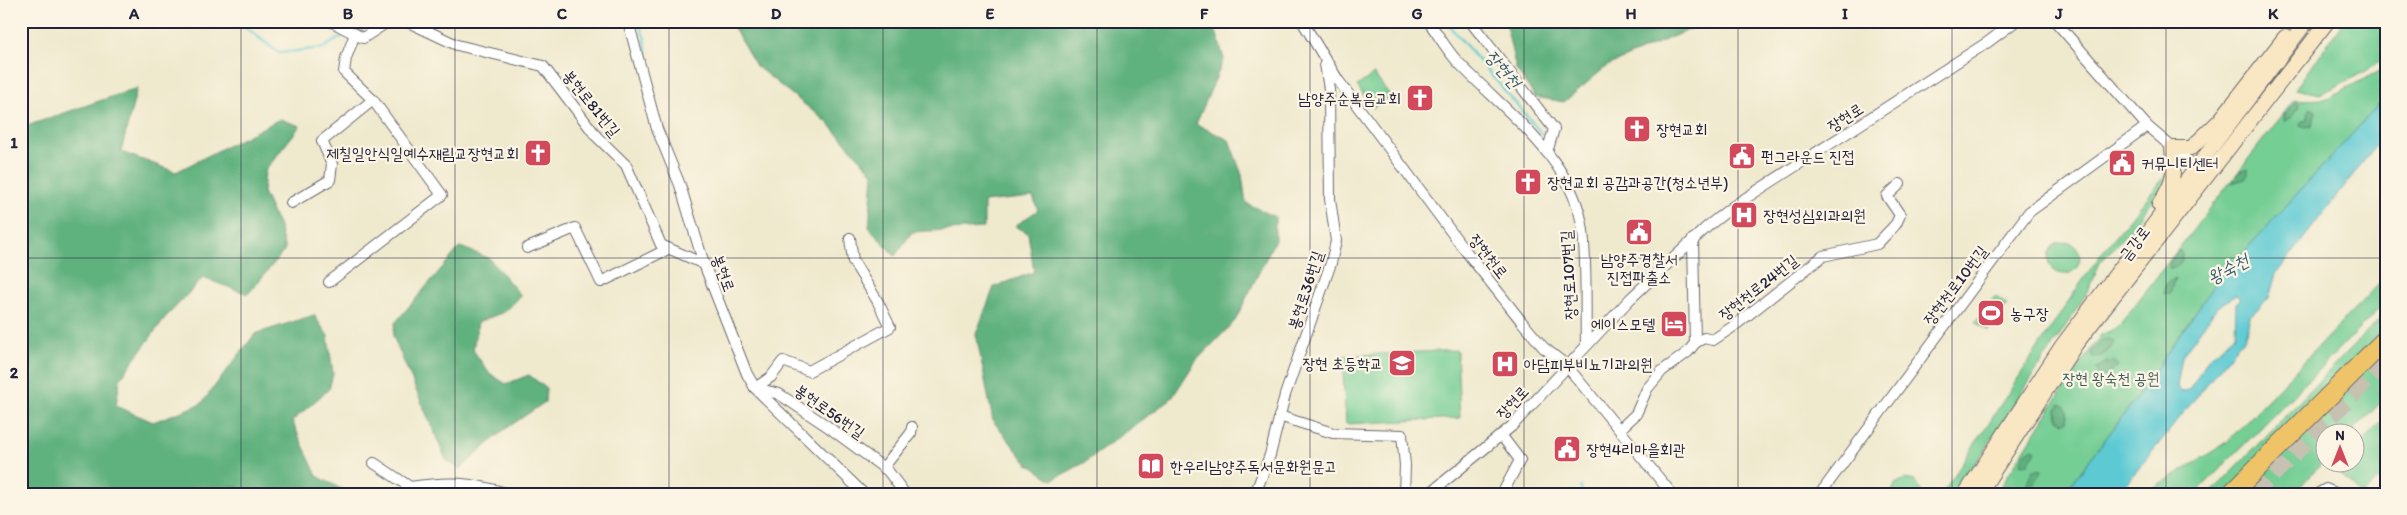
<svg xmlns="http://www.w3.org/2000/svg" width="2407" height="515" font-family="Itim,'Poor Story',sans-serif">
	<rect width="100%" height="100%" fill="#fcf5e5"/>
	<filter id="ink" filterUnits="userSpaceOnUse"><feTurbulence type="fractalNoise" baseFrequency=".02" numOctaves="2"/><feDisplacementMap in="SourceGraphic" scale="10" xChannelSelector="R" yChannelSelector="G"/><feConvolveMatrix kernelMatrix="1 2 1 2 8 2 1 2 1" color-interpolation-filters="sRGB"/></filter>
	<filter id="wash" filterUnits="userSpaceOnUse"><feTurbulence type="fractalNoise" baseFrequency=".0096" numOctaves="4" result="noise"/><feDisplacementMap in="SourceGraphic" scale="20" xChannelSelector="R" yChannelSelector="G"/><feGaussianBlur stdDeviation="1.12" result="paint"/><feColorMatrix in="noise" values="0 0 0 0 0 0 0 0 0 0 0 0 0 0 0 0 0 1.4 0 .05"/><feComposite in="paint" operator="in"/></filter>
	<g filter="url(#wash)">
		<rect width="100%" height="100%" fill="#efe9ce"/>
		<!-- green -->
		<g fill="#74ce94" stroke="#4b7868">
			<path d="M 2344,21 L 2386,21 L 2386,56 L 2366,71 L 2321,94 L 2295,89 Z"/>
			<path d="M 2384,69 L 2386,71 L 2386,97 L 2217,281 L 2138,396 L 2064,494 L 1996,494 L 2072,375 L 2101,335 L 2117,328 L 2294,100 L 2325,99 Z"/>
			<path d="M 1374,74 L 1390,96 L 1373,108 L 1357,86 Z"/>
			<path d="M 2167,174 L 2167,182 L 2132,227 L 2100,263 L 2085,296 L 1956,494 L 1942,494 L 2078,287 L 2104,250 Z"/>
			<circle cx="2064" cy="258" r="16"/>
			<path d="M 2386,276 L 2386,302 L 2195,494 L 2145,494 L 2226,443 Z"/>
			<path d="M 1995,296 L 2007,305 L 1988,331 L 1975,322 Z"/>
			<path d="M 2386,312 L 2386,397 L 2352,432 L 2324,432 L 2324,461 L 2293,494 L 2210,494 Z"/>
			<path d="M 1457,350 L 1460,418 L 1346,424 L 1342,356 Z"/>
			<path d="M 2386,418 L 2386,487 L 2378,480 L 2364,494 L 2361,494 L 2335,468 L 2341,463 L 2354,462 L 2355,449 Z"/>
			<path d="M 1905,479 L 1915,481 L 1923,494 L 1891,494 L 1895,484 Z"/>
			<path d="M 230,485 L 238,487 L 245,494 L 225,494 Z"/>
		</g>
		<!-- forest -->
		<g fill="#5fb17e" stroke="#406a5c">
			<path d="M 730,21 L 1213,21 L 1224,59 L 1196,124 L 1229,140 L 1242,175 L 1246,203 L 1275,217 L 1275,240 L 1235,321 L 1195,362 L 1172,398 L 1084,463 L 1052,480 L 1027,463 L 993,421 L 976,334 L 994,287 L 1034,272 L 1028,233 L 1015,226 L 1038,210 L 1033,197 L 984,202 L 984,228 L 912,232 L 895,256 L 869,228 L 873,173 L 828,123 L 756,66 Z"/>
			<path d="M 1505,21 L 1708,21 L 1607,66 L 1564,102 L 1535,97 L 1516,69 Z"/>
			<path d="M 137,88 L 121,152 L 176,172 L 280,119 L 300,126 L 265,171 L 263,192 L 279,227 L 285,250 L 248,294 L 203,278 L 164,319 L 120,379 L 116,406 L 153,422 L 201,404 L 255,334 L 314,315 L 328,336 L 333,374 L 329,389 L 292,421 L 317,476 L 351,494 L 245,494 L 238,487 L 230,485 L 225,494 L 21,494 L 21,128 Z"/>
			<path d="M 2297,101 L 2299,104 C 2298,112 2292,119 2284,121 L 2284,115 Z"/>
			<path d="M 2309,108 L 2316,111 L 2312,125 L 2306,127 L 2300,125 L 2301,122 L 2308,119 Z"/>
			<path d="M 2248,168 L 2248,174 L 2245,179 L 2232,183 L 2240,171 Z"/>
			<path d="M 460,247 L 489,258 L 521,296 L 504,312 L 478,322 L 473,350 L 489,373 L 506,384 L 529,375 L 546,388 L 545,402 L 504,430 L 460,469 L 446,460 L 393,336 L 395,323 Z"/>
			<path d="M 2179,250 L 2182,254 C 2183,262 2178,268 2169,268 L 2170,262 Z"/>
			<path d="M 2175,279 L 2170,293 L 2164,295 L 2165,284 Z"/>
			<path d="M 2108,339 L 2114,341 C 2111,350 2103,357 2093,358 L 2091,353 C 2095,346 2100,341 2108,339 Z"/>
			<path d="M 2114,361 L 2118,366 L 2106,376 L 2098,374 L 2097,368 L 2107,362 Z"/>
			<path d="M 2061,404 C 2068,407 2068,416 2067,422 L 2064,423 C 2058,421 2057,415 2057,409 Z"/>
			<path d="M 2033,448 L 2036,452 L 2028,463 L 2023,464 L 2021,463 L 2024,454 Z"/>
			<path d="M 2036,469 L 2042,470 L 2030,493 L 2027,484 L 2032,471 Z"/>
		</g>
		<!-- water -->
		<path fill="#5dcad3" stroke="#407687" fill-rule="evenodd" d="M 2386,97 L 2386,138 L 2377,144 L 2276,274 L 2269,298 L 2250,316 L 2245,337 L 2118,494 L 2064,494 L 2138,396 L 2217,281 ZM 2236,295 L 2241,299 L 2236,303 L 2235,335 L 2208,359 L 2190,389 L 2181,392 L 2177,387 L 2182,356 L 2217,307 Z"/>
		<g fill="none" stroke-linecap="round" stroke-linejoin="round">
			<!-- stream -->
			<g stroke="#5dcad3" stroke-width="2.5">
				<path d="M 237,21 L 279,53 L 323,48 L 343,36"/>
				<path d="M 638,21 L 645,39 L 649,81"/>
				<path d="M 1445,21 L 1542,134"/>
				<path d="M 355,26 L 361,21"/>
				<path d="M 1581,487 L 1582,494"/>
			</g>
		</g>
	</g>
	<g filter="url(#ink)">
		<g fill="none" stroke-linecap="round" stroke-linejoin="round">
			<!-- highway-tunnel -->
			<path stroke="#c6c1b1" stroke-width="19" stroke-dasharray="19 9" stroke-linecap="butt" d="M 2252,494 L 2386,360"/>
			<!-- street casing -->
			<g stroke="#6a686e" stroke-width="12">
				<g id="street">
					<path d="M 330,21 L 363,38 L 389,21"/>
					<path d="M 406,21 L 457,45 L 543,66 L 597,137 L 626,165 L 661,245 L 704,264"/>
					<path d="M 628,21 L 657,129 L 680,185 L 704,264 L 747,374 L 755,388 L 864,494"/>
					<path d="M 1302,21 L 1338,80 L 1461,245 L 1522,322 L 1543,347 L 1566,365 L 1672,494"/>
					<path d="M 1428,21 C 1438,34 1446,49 1457,61 C 1504,111 1574,158 1583,231 C 1587,268 1585,308 1586,345"/>
					<path d="M 1470,21 L 1554,129 L 1547,152"/>
					<path d="M 2055,21 L 2147,126 L 2200,171"/>
					<path d="M 291,203 L 330,180 L 332,164 L 322,141 L 373,100 L 344,72 L 346,58 L 355,34"/>
					<path d="M 1693,239 L 1695,343"/>
					<path d="M 527,248 L 575,228 L 601,282 L 668,249"/>
					<path d="M 329,282 L 442,195 L 373,100"/>
					<path d="M 755,388 L 771,377 L 783,361 L 809,371 L 890,327 L 878,302 L 853,261 L 850,238"/>
					<path d="M 756,388 L 779,394 L 827,426 L 888,471 L 905,494"/>
					<path d="M 1279,416 L 1333,433 L 1402,435 L 1405,465 L 1404,494"/>
					<path d="M 1620,429 L 1636,414 L 1647,389 L 1662,371 L 1688,352 L 1695,343 L 1704,338 L 1713,340 L 1734,326 L 1823,256 L 1877,244 L 1896,224 L 1900,215 L 1887,196 L 1900,184"/>
					<path d="M 1501,435 L 1520,460 L 1502,494"/>
					<path d="M 374,463 L 410,487 C 450,481 470,482 509,494"/>
					<path d="M 883,468 L 911,433 L 912,427"/>
					<path d="M 1255,494 L 1270,455 L 1285,395 L 1331,263 L 1336,241 L 1330,199 L 1329,89 L 1325,64"/>
					<path d="M 1429,494 L 1512,426 L 1630,299 L 1708,226 L 1732,207 L 1988,42 L 2016,21"/>
					<path d="M 1820,494 L 2029,212 L 2147,126"/>
					<path d="M 2317,494 L 2326,489 L 2338,494"/>
				</g>
			</g>
			<!-- secondary casing -->
			<g stroke="#6a686e" stroke-width="16">
				<g id="secondary">
					<path d="M 2159,205 C 2174,181 2175,176 2172,148 L 2191,148 L 2220,120 L 2285,37"/>
					<path d="M 1965,494 L 2061,347 L 2307,21"/>
					<path d="M 1979,494 L 2076,344 L 2328,21"/>
				</g>
			</g>
			<!-- highway casing -->
			<g stroke="#6a686e" stroke-width="21">
				<path id="highway" d="M 2231,494 L 2386,339"/>
			</g>
			<!-- street -->
			<use href="#street" stroke="#fff" stroke-width="10"/>
			<!-- secondary -->
			<use href="#secondary" stroke="#f9e7c3" stroke-width="14"/>
			<!-- highway -->
			<use href="#highway" stroke="#efc469" stroke-width="19"/>
		</g>
	</g>
	<!-- grid -->
	<path fill="none" stroke="#22223b" stroke-width="1" stroke-opacity="0.55" d="M 241,21 L 241,494M 455,21 L 455,494M 669,21 L 669,494M 883,21 L 883,494M 1097,21 L 1097,494M 1310,21 L 1310,494M 1524,21 L 1524,494M 1738,21 L 1738,494M 1952,21 L 1952,494M 2166,21 L 2166,494M 21,258 L 2386,258"/>
	<!-- icons -->
	<defs>
		<g id="church-square" transform="scale(1.4375)"><rect x="-9" y="-9" width="18" height="18" rx="4" fill="#d1495b" stroke="#fcf5e5"/><path d="M-1.2-6h2.4v3.5h3.3v2.4h-3.3V6h-2.4V-.1h-3.3v-2.4h3.3Z" fill="#fff"/></g>
		<g id="civic-square" transform="scale(1.4375)"><rect x="-9" y="-9" width="18" height="18" rx="4" fill="#d1495b" stroke="#fcf5e5"/><path d="M-.6-6.5H3V-4.5H.6V-3L4-1V1h2V6H-6V1h2V-1L-.6-3ZM-1.2 2.5V6h2.4V2.5Z" fill="#fff"/></g>
		<g id="hospital-square" transform="scale(1.4375)"><rect x="-9" y="-9" width="18" height="18" rx="4" fill="#d1495b" stroke="#fcf5e5"/><path d="M-5-5h3v3.5h4V-5h3V5h-3V1.5h-4V5h-3Z" fill="#fff"/></g>
		<g id="stadium-square" transform="scale(1.4375)"><rect x="-9" y="-9" width="18" height="18" rx="4" fill="#d1495b" stroke="#fcf5e5"/><path d="M0-5a6.5 5 0 1 0 0 10a6.5 5 0 1 0 0-10ZM-3.5-1.8h7v3.6h-7Z" fill="#fff"/></g>
		<g id="hotel-square" transform="scale(1.4375)"><rect x="-9" y="-9" width="18" height="18" rx="4" fill="#d1495b" stroke="#fcf5e5"/><path d="M-6-4.5h1.5V1H6V5H4.5V3h-9V5H-6ZM-4 0a1.8 1.8 0 1 1 3.6 0ZM.5 0V-2.5h3Q6-2.5 6 0Z" fill="#fff"/></g>
		<g id="school-square" transform="scale(1.4375)"><rect x="-9" y="-9" width="18" height="18" rx="4" fill="#d1495b" stroke="#fcf5e5"/><path d="M0-5L7-2L0 1L-7-2ZM-4 1L0 2.5L4 1V4Q0 6-4 4Z" fill="#fff"/></g>
		<g id="library-square" transform="scale(1.4375)"><rect x="-9" y="-9" width="18" height="18" rx="4" fill="#d1495b" stroke="#fcf5e5"/><path d="M-6-4Q-3-5.5-.7-3.5V5Q-3 3-6 4ZM6-4Q3-5.5 .7-3.5V5Q3 3 6 4Z" fill="#fff"/></g>
	</defs>
	<g fill-rule="evenodd">
		<use href="#church-square" x="1420" y="98"/>
		<use href="#church-square" x="1637" y="129"/>
		<use href="#church-square" x="538" y="153"/>
		<use href="#civic-square" x="1742" y="156"/>
		<use href="#civic-square" x="2122" y="163"/>
		<use href="#church-square" x="1528" y="182"/>
		<use href="#hospital-square" x="1744" y="215"/>
		<use href="#civic-square" x="1639" y="232"/>
		<use href="#stadium-square" x="1991" y="313"/>
		<use href="#hotel-square" x="1674" y="324"/>
		<use href="#school-square" x="1402" y="363"/>
		<use href="#hospital-square" x="1505" y="364"/>
		<use href="#civic-square" x="1567" y="449"/>
		<use href="#library-square" x="1151" y="466"/>
	</g>
	<g text-anchor="middle" stroke-width="4.5" stroke-linejoin="round" paint-order="stroke">
		<!-- poi labels -->
		<g font-size="16" fill="#22223b" stroke="#fcf5e5" text-anchor="start">
			<text x="1401" y="104" text-anchor="end">남양주순복음교회</text>
			<text x="1656" y="135">장현교회</text>
			<text x="519" y="159" text-anchor="end">제칠일안식일예수재림교장현교회</text>
			<text x="1761" y="162">펀그라운드 진접</text>
			<text x="2141" y="169">커뮤니티센터</text>
			<text x="1547" y="188">장현교회 공감과공간(청소년부)</text>
			<text x="1763" y="221">장현성심외과의원</text>
			<text x="1639" y="265" text-anchor="middle">남양주경찰서<tspan x="1639" dy="18">진접파출소</tspan></text>
			<text x="2010" y="319">농구장</text>
			<text x="1655" y="330" text-anchor="end">에이스모텔</text>
			<text x="1383" y="369" text-anchor="end">장현 초등학교</text>
			<text x="1524" y="370">아담피부비뇨기과의원</text>
			<text x="1586" y="455">장현4리마을회관</text>
			<text x="1170" y="472">한우리남양주독서문화원문고</text>
		</g>
		<!-- street labels -->
		<g font-size="16" fill="#22223b" stroke="#fcf5e5">
			<text transform="translate(592 103) rotate(51)" y="6">봉현로81번길</text>
			<text transform="translate(1845 117) rotate(-33)" y="6">장현로</text>
			<text transform="translate(2134 243) rotate(-53)" y="6">금강로</text>
			<text transform="translate(1489 256) rotate(52)" y="6">장현천로</text>
			<text transform="translate(724 273) rotate(70)" y="6">봉현로</text>
			<text transform="translate(1568 275) rotate(-93)" y="6">장현로107번길</text>
			<text transform="translate(1955 285) rotate(-53)" y="6">장현천로10번길</text>
			<text transform="translate(1758 287) rotate(-38)" y="6">장현천로24번길</text>
			<text transform="translate(1305 290) rotate(-72)" y="6">봉현로36번길</text>
			<text transform="translate(1512 402) rotate(-47)" y="6">장현로</text>
			<text transform="translate(830 411) rotate(35)" y="6">봉현로56번길</text>
		</g>
		<!-- park labels -->
		<g font-size="16" fill="#3f5e5a" stroke="#fcf5e5">
			<text x="2111" y="384">장현 왕숙천 공원</text>
		</g>
		<!-- water labels -->
		<g font-size="18" font-style="italic" fill="#375d70" stroke="#fcf5e5">
			<text transform="translate(1503 69) rotate(49)" y="6">장현천</text>
			<text transform="translate(2228 269) rotate(-28)" y="6">왕숙천</text>
		</g>
	</g>
	<!-- margin -->
	<rect width="2407" height="515" fill="none" stroke="#fcf5e5" stroke-width="55"/>
	<!-- north arrow -->
	<g transform="translate(2340 448)"><circle r="24" fill="#fcf5e5" stroke="#a5a1a1"/>
	<path d="M0-4L9 19L0 12L-9 19Z" fill="#d1495b"/>
	<text y="-8" font-size="14" font-weight="bold" text-anchor="middle" fill="#22223b">N</text>
	</g>
	<rect x="28" y="28" width="2352" height="460" fill="none" stroke="#22223b" stroke-width="2"/>
	<g font-size="16" text-anchor="middle" font-weight="bold" fill="#22223b">
		<text x="134" y="19">A</text>
		<text x="348" y="19">B</text>
		<text x="562" y="19">C</text>
		<text x="776" y="19">D</text>
		<text x="990" y="19">E</text>
		<text x="1204" y="19">F</text>
		<text x="1417" y="19">G</text>
		<text x="1631" y="19">H</text>
		<text x="1845" y="19">I</text>
		<text x="2059" y="19">J</text>
		<text x="2273" y="19">K</text>
		<text x="14" y="148">1</text>
		<text x="14" y="378">2</text>
	</g>
</svg>
